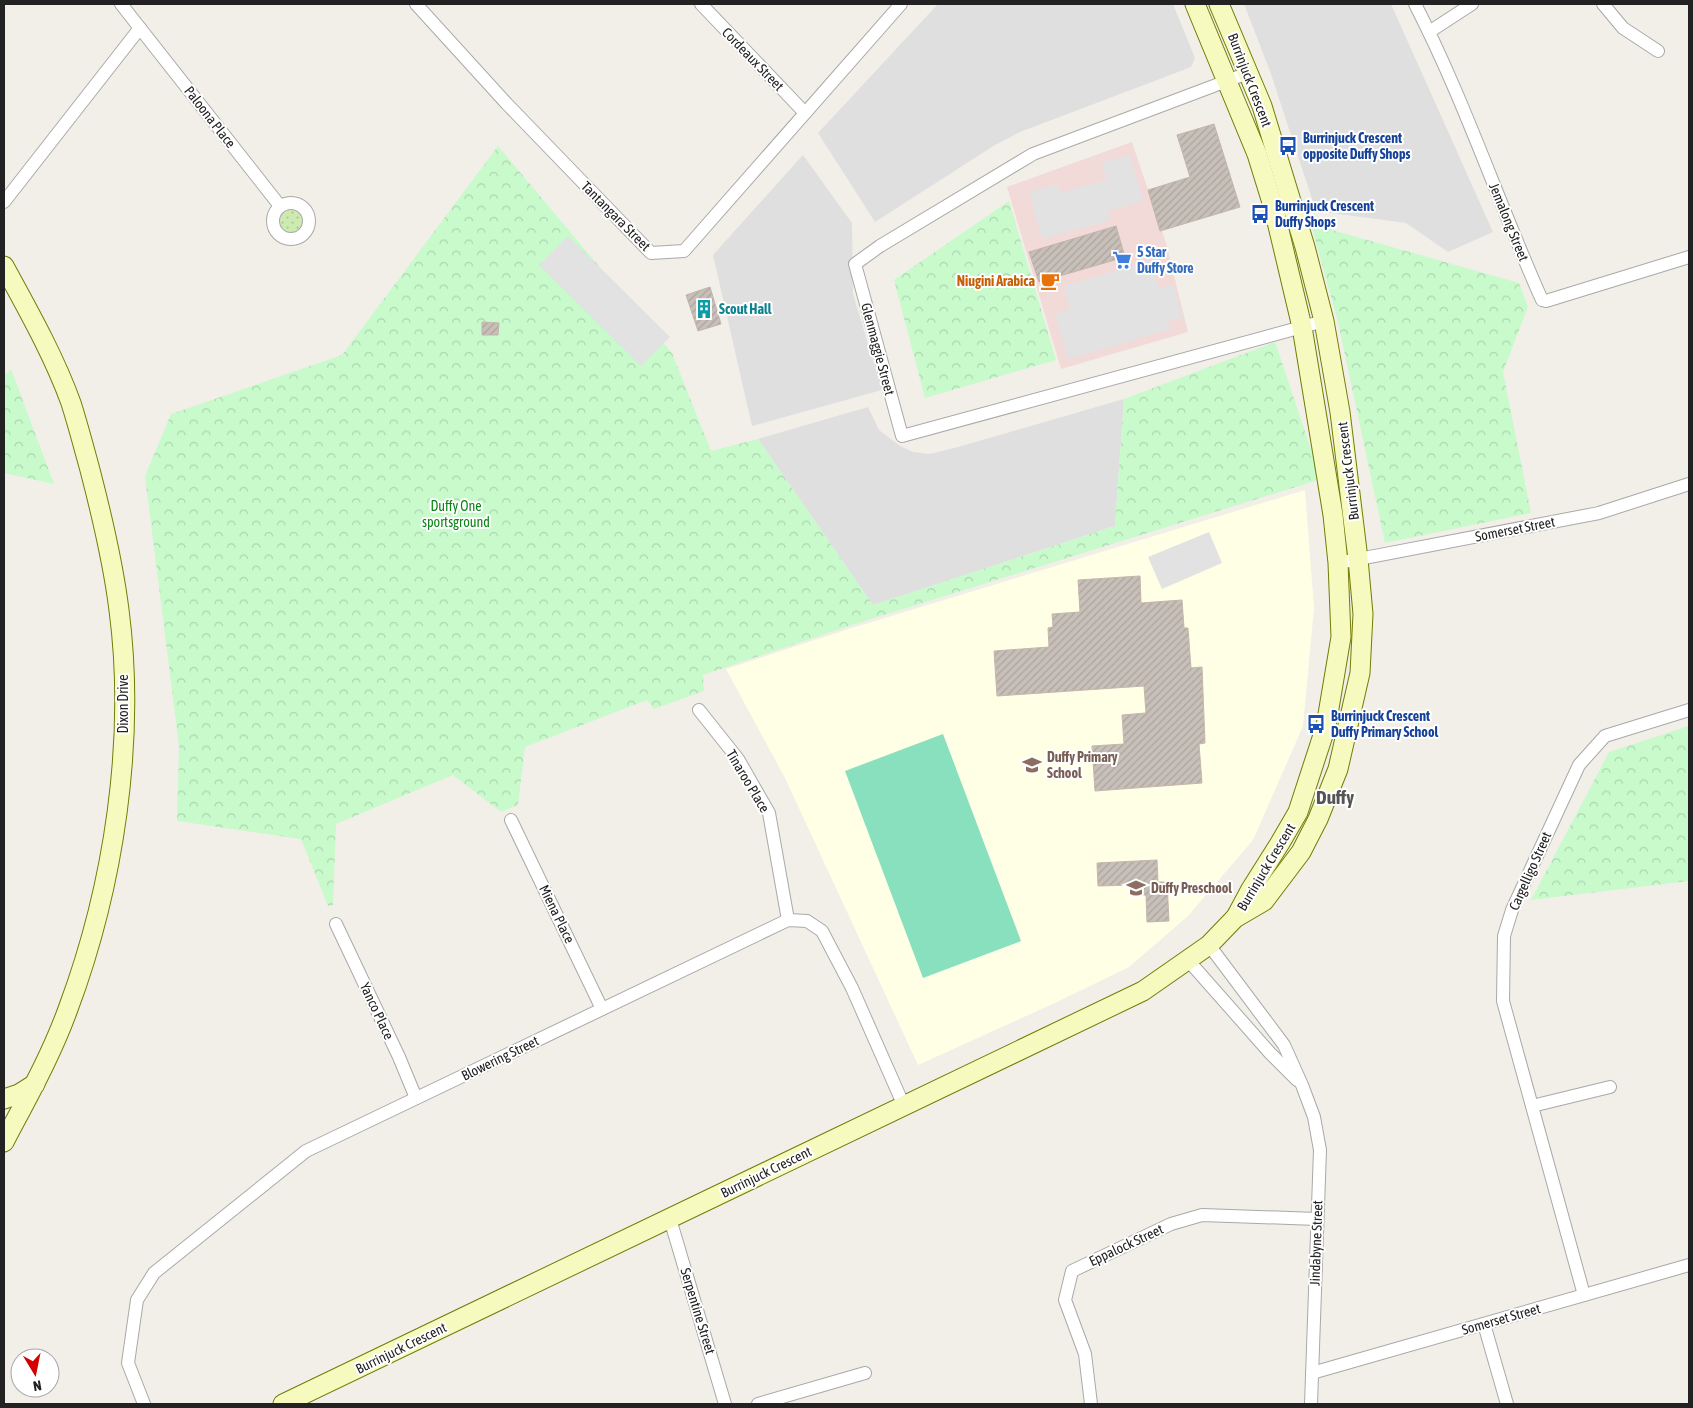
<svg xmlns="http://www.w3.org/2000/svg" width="1693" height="1408" font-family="'Asap Condensed',sans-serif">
	<defs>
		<pattern id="grass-dots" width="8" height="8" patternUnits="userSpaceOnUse" patternTransform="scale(1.25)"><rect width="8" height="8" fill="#cdebb0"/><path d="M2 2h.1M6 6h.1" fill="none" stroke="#b0c997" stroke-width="1.8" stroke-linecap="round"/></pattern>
		<pattern id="park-crowns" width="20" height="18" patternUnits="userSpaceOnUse" patternTransform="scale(1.25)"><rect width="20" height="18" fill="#c8facc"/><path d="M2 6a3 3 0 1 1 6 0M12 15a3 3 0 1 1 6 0" fill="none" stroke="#acd6af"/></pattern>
		<pattern id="building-hatch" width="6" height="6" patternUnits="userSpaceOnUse" patternTransform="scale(1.25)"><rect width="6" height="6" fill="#c7bfb8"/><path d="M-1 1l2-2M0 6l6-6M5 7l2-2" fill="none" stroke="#aba49e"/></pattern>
	</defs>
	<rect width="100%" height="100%" fill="#f2efe9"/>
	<!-- residential -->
	<g fill="#e0dfdf">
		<path d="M 938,4 L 1173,4 L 1195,58 L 1191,67 L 1186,69 L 1020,132 L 995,145 L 875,222 L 818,133 Z"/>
		<path d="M 1244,4 L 1391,4 L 1493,232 L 1448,252 L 1406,223 L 1316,211 L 1271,74 Z"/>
		<path d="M 803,155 L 852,223 L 853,294 L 882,390 L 752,426 L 713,255 Z"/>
		<path d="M 1124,399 L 1115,526 L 873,605 L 758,439 L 868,407 L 879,430 L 900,446 L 913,452 L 930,454 L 958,447 Z"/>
	</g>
	<!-- commercial -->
	<path fill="#f2dad9" d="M 1132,142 L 1166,243 L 1188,332 L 1061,369 L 1007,187 Z"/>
	<!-- education -->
	<path fill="#ffffe5" d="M 1305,490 L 1314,608 L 1303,726 L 1253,840 L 1188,916 L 1129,967 L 1057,1002 L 918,1065 L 785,778 L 726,669 L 852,628 Z"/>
	<!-- grass -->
	<path fill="url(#grass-dots)" d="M 290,204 C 330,213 289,256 276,228 C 272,220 276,213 280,206 Z"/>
	<!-- park -->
	<g fill="url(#park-crowns)">
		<path d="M 498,146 L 672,353 L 711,451 L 758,439 L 873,605 L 1115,526 L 1124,399 L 1275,342 L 1321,479 L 852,625 L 703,675 L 704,691 L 654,709 L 647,700 L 525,747 L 518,805 L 501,812 L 453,775 L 336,824 L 333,905 L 328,906 L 301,839 L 177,821 L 179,746 L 145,476 L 171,414 L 342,355 Z"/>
		<path d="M 1009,201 L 1056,360 L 925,398 L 894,280 Z"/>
		<path d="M 1311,224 L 1519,283 L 1528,307 L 1503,372 L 1531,513 L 1385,543 L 1338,322 Z"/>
		<path d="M 11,369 L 54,484 L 4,473 L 4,376 Z"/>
		<path d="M 1689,726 L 1689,881 L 1531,900 L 1609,752 Z"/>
	</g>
	<!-- pitch -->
	<path fill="#88e0be" d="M 943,734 L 1021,941 L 923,978 L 845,771 Z"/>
	<!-- parking -->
	<g fill="#e2e2e2">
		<path d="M 1130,155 L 1143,201 L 1108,211 L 1110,220 L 1042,239 L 1029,192 L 1057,184 L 1060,193 L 1106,180 L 1102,162 Z"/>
		<path d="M 568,236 L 670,337 L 641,366 L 539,265 Z"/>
		<path d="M 1151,261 L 1159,288 L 1173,285 L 1183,317 L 1168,321 L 1171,329 L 1068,359 L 1055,314 L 1070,309 L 1064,286 Z"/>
		<path d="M 1209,532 L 1222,563 L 1162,589 L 1148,557 Z"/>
	</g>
	<!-- building -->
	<g fill="url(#building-hatch)" stroke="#c4b6ab">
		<path d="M 1214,124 L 1240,207 L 1160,231 L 1148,190 L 1190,177 L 1177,135 Z"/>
		<path d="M 1116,226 L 1125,257 L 1039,282 L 1029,252 Z"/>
		<path d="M 710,287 L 721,324 L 698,331 L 686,295 Z"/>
		<path d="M 482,322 L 499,323 L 498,335 L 482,335 Z"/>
		<path d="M 1140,576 L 1141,603 L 1182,600 L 1184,628 L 1188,628 L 1191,668 L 1202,667 L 1205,743 L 1199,744 L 1202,783 L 1095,791 L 1092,746 L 1124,744 L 1122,715 L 1146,713 L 1144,686 L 997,696 L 994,651 L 1049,647 L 1048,628 L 1053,627 L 1052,614 L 1080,612 L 1078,580 Z"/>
		<path d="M 1157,860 L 1158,882 L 1167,882 L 1169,921 L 1147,922 L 1146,895 L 1133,895 L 1133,885 L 1098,886 L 1097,863 Z"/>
	</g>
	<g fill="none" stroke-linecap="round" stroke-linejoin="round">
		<!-- street casing -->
		<g stroke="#a9a9a9" stroke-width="14">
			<g id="street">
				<path d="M 121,4 L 280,206"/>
				<path d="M 416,4 L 507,104 L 651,253 L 684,251 L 901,4"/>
				<path d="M 701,4 L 805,113"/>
				<path d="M 1415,4 C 1464,99 1498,202 1542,300 L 1546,301 L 1689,257"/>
				<path d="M 1603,4 L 1623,28 L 1658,51"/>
				<path d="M 1429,32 L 1472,4"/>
				<path d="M 1248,73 L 1033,154 L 880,246 L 855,264 L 902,436 L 1324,321"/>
				<path d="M 4,202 L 140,28"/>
				<circle cx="291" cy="221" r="18"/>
				<path d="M 1338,563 L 1599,513 L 1689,484"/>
				<path d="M 699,710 L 738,759 L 769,813 L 788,920"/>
				<path d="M 511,820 L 602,1009"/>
				<path d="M 336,924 L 399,1057 L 416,1098"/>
				<path d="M 1209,945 L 1284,1045 L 1302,1085 L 1314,1117 L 1320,1150 L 1311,1404"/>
				<path d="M 1187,959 L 1270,1053 L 1297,1080"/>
				<path d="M 1532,1106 L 1610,1087"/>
				<path d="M 670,1219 L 725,1404"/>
				<path d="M 1584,1295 L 1503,1001 L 1504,936 L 1512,910 L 1579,765 L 1605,736 L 1689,710"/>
				<path d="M 1484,1324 L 1507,1404"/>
				<path d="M 1312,1373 L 1689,1265"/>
				<path d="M 144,1404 L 128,1363 L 137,1300 L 154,1273 L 306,1151 L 788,920 L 807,921 L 822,931 L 852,988 L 904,1106"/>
				<path d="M 758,1404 L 865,1373"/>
				<path d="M 1091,1404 L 1085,1354 L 1065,1300 L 1072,1271 L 1171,1224 L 1202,1215 L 1317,1219"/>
			</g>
		</g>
		<!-- secondary casing -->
		<g stroke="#707d05" stroke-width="21">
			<g id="secondary">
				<path d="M 1195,4 L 1257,154 L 1274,209 L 1302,327 L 1333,515 L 1338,563 L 1341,637 L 1326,726 L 1298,812 L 1280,843 L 1251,889 L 1236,917"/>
				<path d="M 4,266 C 28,310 54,356 71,403 C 78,425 84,448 90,470 C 102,516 113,562 119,610 C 136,740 114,886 68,1009 C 51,1056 27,1098 4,1142"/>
				<path d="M 4,1099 L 19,1094 L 35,1084"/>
				<path d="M 283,1404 L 1143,991 L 1209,945 L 1235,918 L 1264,901 L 1301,852 L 1318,819 L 1338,769 L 1360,673 L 1363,614 L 1358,559 L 1340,412 L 1324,321 L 1305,247 L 1262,106 L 1219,4"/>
			</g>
		</g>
		<!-- street -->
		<use href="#street" stroke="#fff" stroke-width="12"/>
		<!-- secondary -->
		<use href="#secondary" stroke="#f7fabf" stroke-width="19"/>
	</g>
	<!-- icons -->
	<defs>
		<g id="bus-bare" transform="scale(1.5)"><path d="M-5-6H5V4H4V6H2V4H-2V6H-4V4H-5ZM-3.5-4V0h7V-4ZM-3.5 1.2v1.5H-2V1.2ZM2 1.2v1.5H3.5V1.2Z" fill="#1a4fb4" stroke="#fff" stroke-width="2.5" paint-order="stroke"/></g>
		<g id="supermarket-bare" transform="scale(1.5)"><path d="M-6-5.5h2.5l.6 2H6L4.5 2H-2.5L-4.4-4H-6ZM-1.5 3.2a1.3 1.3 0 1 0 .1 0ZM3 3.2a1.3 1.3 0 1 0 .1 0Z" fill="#3f7fe0" stroke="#fff" stroke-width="2.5" paint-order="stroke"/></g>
		<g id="cafe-bare" transform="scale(1.5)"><path d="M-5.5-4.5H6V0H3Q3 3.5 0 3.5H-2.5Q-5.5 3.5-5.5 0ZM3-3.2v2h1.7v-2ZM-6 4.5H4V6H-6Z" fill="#e8710a" stroke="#fff" stroke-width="2.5" paint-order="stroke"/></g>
		<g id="building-bare" transform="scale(1.5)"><path d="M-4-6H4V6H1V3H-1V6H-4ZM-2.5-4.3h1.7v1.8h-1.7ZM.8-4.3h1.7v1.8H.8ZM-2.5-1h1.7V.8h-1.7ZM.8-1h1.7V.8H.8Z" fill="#0f9aa8" stroke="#fff" stroke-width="2.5" paint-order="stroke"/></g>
		<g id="school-bare" transform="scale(1.5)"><path d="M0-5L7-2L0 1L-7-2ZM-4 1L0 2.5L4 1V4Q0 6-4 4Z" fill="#8d6e63" stroke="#fff" stroke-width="2.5" paint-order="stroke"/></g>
	</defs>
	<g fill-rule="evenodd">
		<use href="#bus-bare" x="1288" y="146"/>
		<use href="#bus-bare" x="1260" y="214"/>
		<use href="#supermarket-bare" x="1122" y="260"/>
		<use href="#cafe-bare" x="1050" y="281"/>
		<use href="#building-bare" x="704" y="309"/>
		<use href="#bus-bare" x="1316" y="724"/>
		<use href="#school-bare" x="1032" y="765"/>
		<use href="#school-bare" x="1136" y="888"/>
	</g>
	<g text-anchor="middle" stroke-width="4" stroke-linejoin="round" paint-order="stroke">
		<!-- street labels -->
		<g font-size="14" fill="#222" stroke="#fff">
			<text transform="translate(753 59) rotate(46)" y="5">Cordeaux Street</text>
			<text transform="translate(1250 80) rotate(69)" y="5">Burrinjuck Crescent</text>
			<text transform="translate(210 117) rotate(52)" y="5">Paloona Place</text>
			<text transform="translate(616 216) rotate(45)" y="5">Tantangara Street</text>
			<text transform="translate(1509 222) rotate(68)" y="5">Jemalong Street</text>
			<text transform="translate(878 349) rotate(75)" y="5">Glenmaggie Street</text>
			<text transform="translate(1348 471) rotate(-97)" y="5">Burrinjuck Crescent</text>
			<text transform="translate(1515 529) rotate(-11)" y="5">Somerset Street</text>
			<text transform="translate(123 704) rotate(-90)" y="5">Dixon Drive</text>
			<text transform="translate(748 781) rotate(59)" y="5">Tinaroo Place</text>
			<text transform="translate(1266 867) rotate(-59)" y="5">Burrinjuck Crescent</text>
			<text transform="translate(1530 871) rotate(-66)" y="5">Cargelligo Street</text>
			<text transform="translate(557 914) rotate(64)" y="5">Miena Place</text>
			<text transform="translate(377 1011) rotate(65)" y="5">Yanco Place</text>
			<text transform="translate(500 1058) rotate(-26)" y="5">Blowering Street</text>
			<text transform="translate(766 1172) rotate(-26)" y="5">Burrinjuck Crescent</text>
			<text transform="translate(1316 1243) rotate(-88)" y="5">Jindabyne Street</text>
			<text transform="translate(1126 1245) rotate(-25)" y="5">Eppalock Street</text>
			<text transform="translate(698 1311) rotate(73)" y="5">Serpentine Street</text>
			<text transform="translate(1501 1319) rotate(-16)" y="5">Somerset Street</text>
			<text transform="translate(401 1348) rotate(-26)" y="5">Burrinjuck Crescent</text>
		</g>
		<!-- transit labels -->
		<g font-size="14" font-weight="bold" fill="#164399" stroke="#fff" text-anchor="start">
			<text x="1303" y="143">Burrinjuck Crescent<tspan x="1303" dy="16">opposite Duffy Shops</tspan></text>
			<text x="1275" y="211">Burrinjuck Crescent<tspan x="1275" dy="16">Duffy Shops</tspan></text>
			<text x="1331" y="721">Burrinjuck Crescent<tspan x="1331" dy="16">Duffy Primary School</tspan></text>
		</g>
		<!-- shop labels -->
		<g font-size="14" font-weight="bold" fill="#366cbe" stroke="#fff" text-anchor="start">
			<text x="1137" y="257">5 Star<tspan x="1137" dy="16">Duffy Store</tspan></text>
		</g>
		<!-- food labels -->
		<g font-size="14" font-weight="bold" fill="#c56008" stroke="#fff" text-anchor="end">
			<text x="1035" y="286">Niugini Arabica</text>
		</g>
		<!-- culture labels -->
		<g font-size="14" font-weight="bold" fill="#0d838f" stroke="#fff" text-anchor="start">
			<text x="719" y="314">Scout Hall</text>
		</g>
		<!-- park labels -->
		<g font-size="14" fill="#0c8416" stroke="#fff">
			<text x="456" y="511">Duffy One<tspan x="456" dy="16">sportsground</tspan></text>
		</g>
		<!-- education labels -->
		<g font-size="14" font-weight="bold" fill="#785e54" stroke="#fff" text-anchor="start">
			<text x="1047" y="762">Duffy Primary<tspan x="1047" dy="16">School</tspan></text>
			<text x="1151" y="893">Duffy Preschool</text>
		</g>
		<!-- district labels -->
		<g font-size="19" font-weight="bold" fill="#555" stroke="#fff">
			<text x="1335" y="804">Duffy</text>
		</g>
	</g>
	<!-- border -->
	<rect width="1693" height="1408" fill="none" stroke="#222222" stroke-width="10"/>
	<!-- north arrow -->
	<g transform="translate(35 1373) rotate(170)"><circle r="24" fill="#ffffff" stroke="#a7a7a7"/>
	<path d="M0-4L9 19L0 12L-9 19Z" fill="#d40000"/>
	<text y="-8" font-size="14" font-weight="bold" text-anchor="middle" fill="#222222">N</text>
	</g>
</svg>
